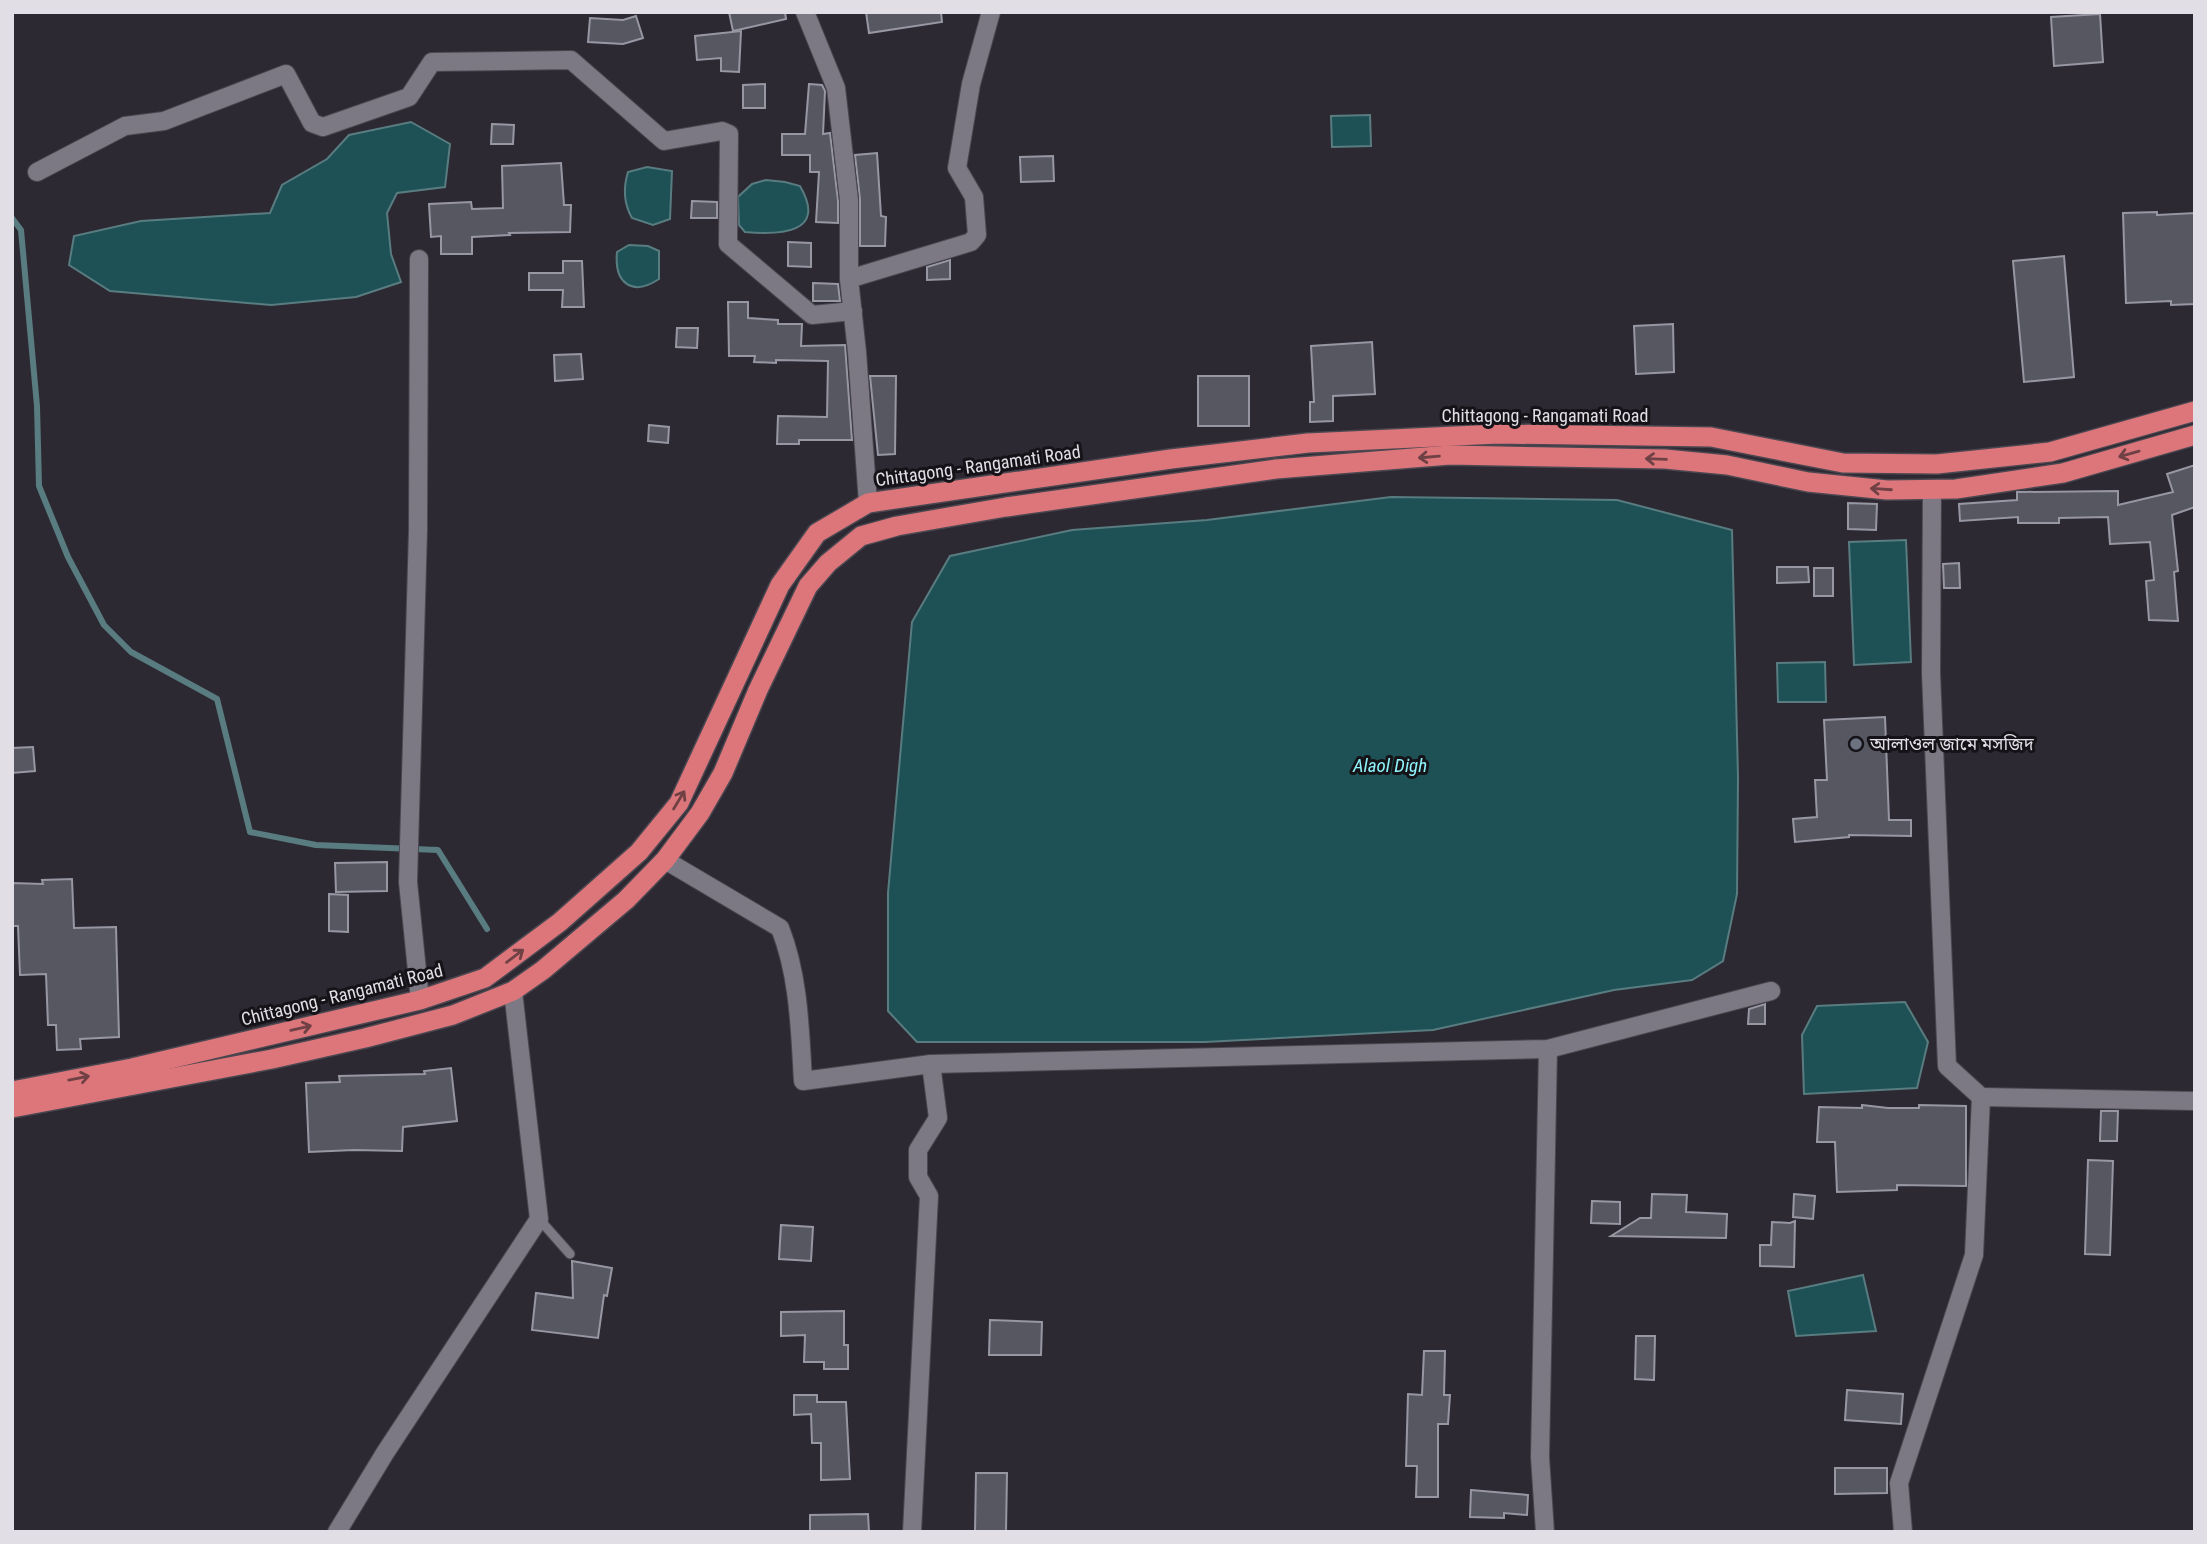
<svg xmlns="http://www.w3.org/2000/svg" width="2207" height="1544" font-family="'Roboto Condensed','Noto Sans Bengali',sans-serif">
	<rect width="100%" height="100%" fill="#2d2933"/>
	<!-- water -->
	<g fill="#1e5155" stroke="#587c80" stroke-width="2">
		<path d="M 1370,115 L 1371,146 L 1332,147 L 1331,116 Z"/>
		<path d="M 411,122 L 450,144 L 445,187 L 397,193 L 387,213 L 391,254 L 401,282 L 356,297 L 271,305 L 110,291 L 69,265 L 74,236 L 141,221 L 270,213 L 282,185 L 327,159 L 349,135 Z"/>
		<path d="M 647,167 L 672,171 L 670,219 L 653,225 L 632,218 C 624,204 623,188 628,172 Z"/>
		<path d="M 766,180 L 785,182 L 800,186 C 828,234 779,235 745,232 L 739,225 L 738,197 L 752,184 Z"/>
		<path d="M 629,245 L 648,246 L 659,251 L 659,279 C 632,297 614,283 617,252 Z"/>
		<path d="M 1391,497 L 1617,500 L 1732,530 L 1738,777 L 1737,894 L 1723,961 L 1692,980 L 1614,990 L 1433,1030 L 1205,1042 L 917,1042 L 888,1011 L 888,893 L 912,622 L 950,556 L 1072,530 L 1207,520 Z"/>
		<path d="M 1906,540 L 1911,662 L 1854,665 L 1849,542 Z"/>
		<path d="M 1825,662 L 1826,702 L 1778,702 L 1777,663 Z"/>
		<path d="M 1905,1002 L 1928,1042 L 1917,1088 L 1804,1094 L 1802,1035 L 1817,1006 Z"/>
		<path d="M 1863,1275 L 1876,1331 L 1796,1336 L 1788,1291 Z"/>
	</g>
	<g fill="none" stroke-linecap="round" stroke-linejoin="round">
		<!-- stream -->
		<path stroke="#587c80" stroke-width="6" d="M 12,218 L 21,230 L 37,406 L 39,486 L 68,557 L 104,625 L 131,652 L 217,699 L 250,832 L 316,845 L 438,850 L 487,929"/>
	</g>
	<!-- building -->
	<g fill="#575762" stroke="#9797a4" stroke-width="2">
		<path d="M 729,12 L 785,12 L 786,19 L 733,31 Z"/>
		<path d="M 866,12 L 941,12 L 942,22 L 869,33 Z"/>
		<path d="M 2100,14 L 2103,62 L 2054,66 L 2051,17 Z"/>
		<path d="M 636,16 L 643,38 L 623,44 L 588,42 L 590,18 L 623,20 Z"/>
		<path d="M 741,31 L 739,72 L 721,71 L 721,58 L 697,60 L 695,36 Z"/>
		<path d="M 765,84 L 765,108 L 743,108 L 743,85 Z"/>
		<path d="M 809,84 L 822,85 L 825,91 L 823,134 L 830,133 L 838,201 L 838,223 L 816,222 L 819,172 L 810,172 L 810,155 L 782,155 L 782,134 L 805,134 Z"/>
		<path d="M 492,124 L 514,125 L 513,144 L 491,144 Z"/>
		<path d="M 877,153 L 881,216 L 886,217 L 885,246 L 860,246 L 860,199 L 855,155 Z"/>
		<path d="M 1053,156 L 1054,181 L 1021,182 L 1020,157 Z"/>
		<path d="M 561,163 L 564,205 L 571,205 L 570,232 L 509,233 L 510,235 L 472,237 L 472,254 L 441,254 L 441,236 L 431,237 L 429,204 L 471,202 L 472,209 L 503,208 L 502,166 Z"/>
		<path d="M 692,201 L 717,202 L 717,218 L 691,218 Z"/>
		<path d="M 2157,212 L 2157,215 L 2195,213 L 2195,304 L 2171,305 L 2171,301 L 2126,303 L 2123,213 Z"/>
		<path d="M 788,242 L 811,243 L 811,267 L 788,266 Z"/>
		<path d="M 2064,256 L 2074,377 L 2024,382 L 2013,261 Z"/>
		<path d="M 950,260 L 950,279 L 927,280 L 927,267 Z"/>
		<path d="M 563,261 L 582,261 L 584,307 L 562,307 L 563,290 L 529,290 L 529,273 L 563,273 Z"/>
		<path d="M 813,283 L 838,284 L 840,301 L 813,301 Z"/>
		<path d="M 728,302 L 748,302 L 748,318 L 778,320 L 778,324 L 802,324 L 801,346 L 845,345 L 852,440 L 799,440 L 799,444 L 777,444 L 778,416 L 827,417 L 828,361 L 776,360 L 776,363 L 754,362 L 755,356 L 729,356 Z"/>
		<path d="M 1673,324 L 1674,372 L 1636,374 L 1634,326 Z"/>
		<path d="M 677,328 L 698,328 L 697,348 L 676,347 Z"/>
		<path d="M 1372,342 L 1375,394 L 1333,396 L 1333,421 L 1310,422 L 1310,402 L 1314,402 L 1311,346 Z"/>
		<path d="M 581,354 L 583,379 L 555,381 L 554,355 Z"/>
		<path d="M 870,376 L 896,376 L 895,454 L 878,455 Z"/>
		<rect x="1198" y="376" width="51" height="50"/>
		<path d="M 649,425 L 669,427 L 668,443 L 648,441 Z"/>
		<path d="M 2195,465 L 2195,507 L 2172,515 L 2178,571 L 2174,572 L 2178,621 L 2149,620 L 2146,581 L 2154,580 L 2150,542 L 2110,544 L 2108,517 L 2059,518 L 2059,523 L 2018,523 L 2018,517 L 1960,521 L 1959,504 L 2017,500 L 2017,492 L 2021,492 L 2118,491 L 2118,505 L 2173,492 L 2167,474 Z"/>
		<path d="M 1848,503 L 1877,504 L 1876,530 L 1848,529 Z"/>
		<path d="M 1959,563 L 1960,588 L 1944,588 L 1943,564 Z"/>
		<path d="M 1777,567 L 1808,567 L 1809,582 L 1777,583 Z"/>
		<rect x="1814" y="568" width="19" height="28"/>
		<path d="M 1885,717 L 1889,820 L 1911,820 L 1911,836 L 1849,835 L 1849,837 L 1795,842 L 1793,819 L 1817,817 L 1815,780 L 1827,780 L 1824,720 Z"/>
		<path d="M 33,747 L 35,771 L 12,773 L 12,748 Z"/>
		<path d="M 387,862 L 387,891 L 336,892 L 335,863 Z"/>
		<path d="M 72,879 L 74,928 L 116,927 L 119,1037 L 80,1039 L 81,1049 L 57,1050 L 56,1025 L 48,1025 L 46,974 L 20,975 L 18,926 L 12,926 L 12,883 L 43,884 L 42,880 Z"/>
		<path d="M 329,894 L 348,895 L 348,932 L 329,931 Z"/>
		<path d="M 1765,1004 L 1765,1024 L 1748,1024 L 1749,1009 Z"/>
		<path d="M 451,1068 L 457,1121 L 403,1127 L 402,1151 L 354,1150 L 309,1152 L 306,1083 L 340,1082 L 339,1076 L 425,1074 L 424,1071 Z"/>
		<path d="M 1862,1105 L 1888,1108 L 1919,1108 L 1919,1105 L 1966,1106 L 1966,1186 L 1897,1185 L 1897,1190 L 1837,1192 L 1835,1142 L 1817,1142 L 1819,1107 L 1862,1108 Z"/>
		<path d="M 2101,1111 L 2118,1111 L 2117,1141 L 2100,1141 Z"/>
		<path d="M 2088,1160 L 2113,1161 L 2110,1255 L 2085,1254 Z"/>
		<path d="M 1652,1194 L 1687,1195 L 1686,1212 L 1727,1214 L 1726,1238 L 1611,1236 L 1640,1218 L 1651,1218 Z"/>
		<path d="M 1794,1194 L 1815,1196 L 1813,1219 L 1793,1217 Z"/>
		<path d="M 1592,1201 L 1620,1202 L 1620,1224 L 1591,1223 Z"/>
		<path d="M 1795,1221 L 1794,1267 L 1760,1266 L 1760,1245 L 1771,1245 L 1772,1222 L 1790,1223 Z"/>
		<path d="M 781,1225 L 813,1227 L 811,1261 L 779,1259 Z"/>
		<path d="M 572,1261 L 612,1268 L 607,1296 L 604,1295 L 598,1338 L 532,1330 L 536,1293 L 573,1298 Z"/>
		<path d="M 844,1311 L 844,1345 L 848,1345 L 848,1369 L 824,1369 L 824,1362 L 804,1362 L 805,1335 L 781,1336 L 781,1312 Z"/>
		<path d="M 990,1320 L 1042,1322 L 1041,1355 L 989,1355 Z"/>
		<path d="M 1636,1336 L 1655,1336 L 1654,1380 L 1635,1379 Z"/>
		<path d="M 1424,1351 L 1445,1351 L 1444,1395 L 1450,1395 L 1448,1424 L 1438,1424 L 1438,1497 L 1416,1497 L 1417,1466 L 1406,1466 L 1408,1394 L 1422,1395 Z"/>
		<path d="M 1847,1390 L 1903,1394 L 1901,1424 L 1845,1420 Z"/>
		<path d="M 794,1395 L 817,1395 L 817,1402 L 846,1402 L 850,1479 L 821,1480 L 821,1443 L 812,1443 L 811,1414 L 794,1415 Z"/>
		<path d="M 1835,1468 L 1887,1468 L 1887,1493 L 1835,1494 Z"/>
		<path d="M 976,1473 L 1007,1473 L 1006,1532 L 975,1532 Z"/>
		<path d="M 1471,1490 L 1528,1495 L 1527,1515 L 1504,1513 L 1504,1518 L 1470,1517 Z"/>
		<path d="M 868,1514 L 869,1532 L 810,1532 L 810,1515 Z"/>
	</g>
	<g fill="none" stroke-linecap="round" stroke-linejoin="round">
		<!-- service casing -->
		<g stroke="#4b4750" stroke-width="11">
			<path id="service" d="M 539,1219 L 570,1254"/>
		</g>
		<!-- minor casing -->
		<g stroke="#4b4750" stroke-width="20">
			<g id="minor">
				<path d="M 805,12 L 836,88 L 849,200 L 849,279"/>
				<path d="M 37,172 L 125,126 L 164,121 L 286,74 L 312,123 L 323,127 L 409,97 L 432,62 L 571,60 L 664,141 L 722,131 L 729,134 L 728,244 L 812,315 L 853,311"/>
				<path d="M 419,259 L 418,530 L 408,882 L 420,1000"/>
				<path d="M 868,503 L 857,352 L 849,279 L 971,242 L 977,235 L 974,197 L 957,168 L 971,84 L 991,12"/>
				<path d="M 665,860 L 780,928 C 799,976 800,1030 803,1081 L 931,1064 L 938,1118 L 918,1150 L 918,1177 L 929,1196 L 912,1532"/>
				<path d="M 931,1064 L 1548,1049 L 1771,991"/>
				<path d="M 1981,1097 L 2195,1101"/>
				<path d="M 337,1532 L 385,1453 L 539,1219 L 513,991"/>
				<path d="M 1545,1532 L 1540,1457 L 1548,1049"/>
				<path d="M 1903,1532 L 1899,1483 L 1974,1255 L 1981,1097 L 1947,1066 L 1931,673 L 1932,489"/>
			</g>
		</g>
		<!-- trunk casing -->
		<g stroke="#4b4750" stroke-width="22">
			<g id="trunk">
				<path d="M 12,1091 L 132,1068 L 420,1000 L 485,978 L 560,922 L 639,852 L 679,803 L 780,585 L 817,533 L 868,503 L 1171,459 L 1308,443 L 1498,434 L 1711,437 L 1843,463 L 1937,464 L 2050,452 L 2195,411"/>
				<path d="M 12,1108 L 272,1059 L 365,1038 L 453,1015 L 513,991 L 543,970 L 626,900 L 665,860 L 700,813 L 723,773 L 758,690 L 808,586 L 828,563 L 861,536 L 897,526 L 1006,507 L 1276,469 L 1450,455 L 1665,459 L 1727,465 L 1808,482 L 1887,490 L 1956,489 L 2063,473 L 2195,435"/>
			</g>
		</g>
		<!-- service -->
		<use href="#service" stroke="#7d7984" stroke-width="9"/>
		<!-- minor -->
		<use href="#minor" stroke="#7d7984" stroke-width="18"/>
		<!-- trunk -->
		<use href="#trunk" stroke="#dc767b" stroke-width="19"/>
	</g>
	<!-- one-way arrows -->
	<defs><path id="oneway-shaft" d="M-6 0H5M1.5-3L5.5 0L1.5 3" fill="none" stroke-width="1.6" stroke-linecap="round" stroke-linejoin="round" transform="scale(1.75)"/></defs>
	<g stroke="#6f4044">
		<use href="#oneway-shaft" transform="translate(2129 454) rotate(164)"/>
		<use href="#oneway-shaft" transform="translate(1429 457) rotate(175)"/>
		<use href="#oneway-shaft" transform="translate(1656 459) rotate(-178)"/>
		<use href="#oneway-shaft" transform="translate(1881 489) rotate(-176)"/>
		<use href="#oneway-shaft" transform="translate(679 800) rotate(-59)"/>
		<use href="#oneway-shaft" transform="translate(515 956) rotate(-37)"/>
		<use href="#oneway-shaft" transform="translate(301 1028) rotate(-13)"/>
		<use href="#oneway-shaft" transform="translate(79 1078) rotate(-11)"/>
	</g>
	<!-- markers -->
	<circle fill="#6b7280" stroke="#151317" stroke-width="2.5" cx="1856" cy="744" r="7"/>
	<g text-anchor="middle" stroke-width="6" stroke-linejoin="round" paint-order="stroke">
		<!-- street labels -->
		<g font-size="18" fill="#e1dfe5" stroke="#151317">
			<text x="1545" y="422">Chittagong - Rangamati Road</text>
			<text transform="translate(978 466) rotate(-8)" y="6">Chittagong - Rangamati Road</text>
			<text transform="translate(342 995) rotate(-14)" y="6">Chittagong - Rangamati Road</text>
		</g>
		<!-- poi labels -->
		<g font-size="18" fill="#e1dfe5" stroke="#151317" text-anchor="start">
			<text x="1870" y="750">আলাওল জামে মসজিদ</text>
		</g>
		<!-- water labels -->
		<g font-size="19" font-style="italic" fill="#8ef4fc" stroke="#151317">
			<text x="1390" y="772">Alaol Digh</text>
		</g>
	</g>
	<!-- border -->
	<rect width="2207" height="1544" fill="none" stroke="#e1dfe5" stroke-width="28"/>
</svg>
